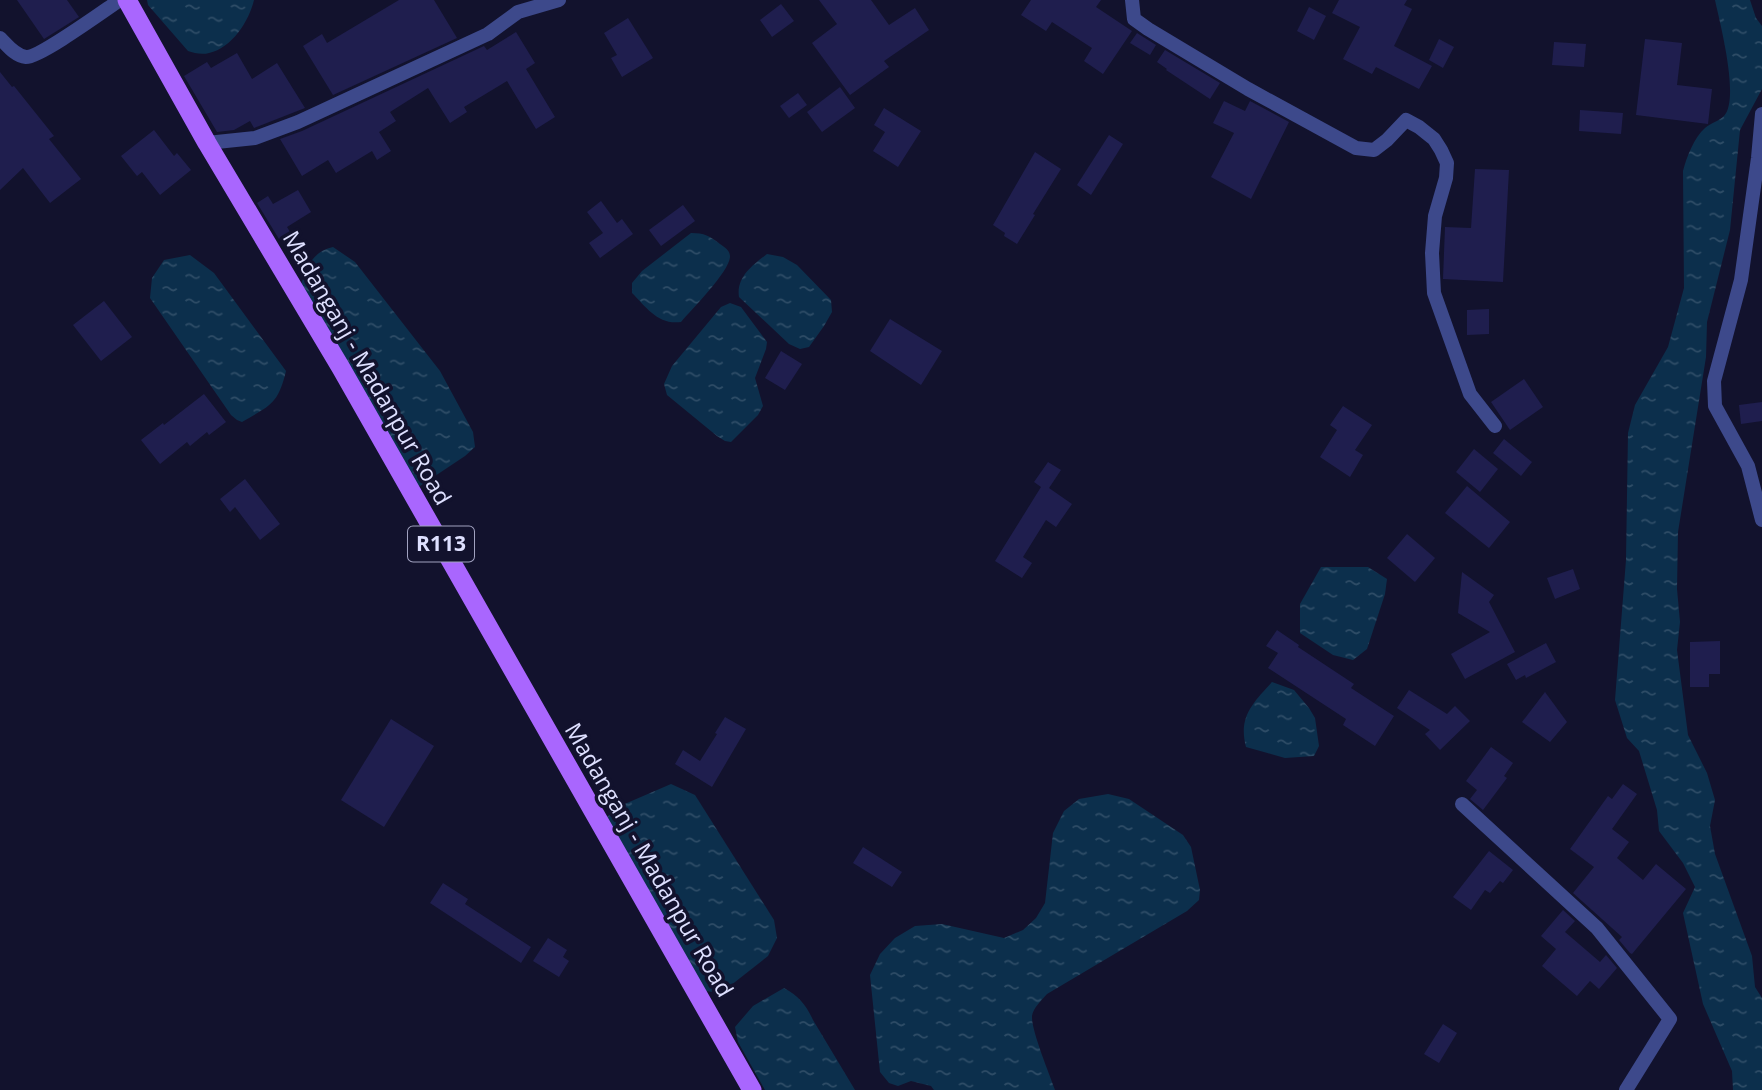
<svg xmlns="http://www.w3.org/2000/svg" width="1762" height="1090" font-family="'Open Sans',sans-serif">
	<defs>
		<pattern id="water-ripples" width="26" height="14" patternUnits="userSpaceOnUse" patternTransform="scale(1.75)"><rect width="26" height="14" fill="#0c2f4c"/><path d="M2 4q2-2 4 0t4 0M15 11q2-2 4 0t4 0" fill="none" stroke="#2f4d67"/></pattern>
	</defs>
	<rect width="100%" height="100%" fill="#12122d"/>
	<!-- water -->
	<g fill="url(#water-ripples)">
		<path d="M 147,0 L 254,0 C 249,21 232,48 209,53 C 202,55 194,53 188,51 L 148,5 Z"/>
		<path d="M 1715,0 L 1750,0 L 1756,18 L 1762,26 L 1762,89 L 1740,130 L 1730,230 L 1707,322 L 1706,357 L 1678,532 L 1677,589 L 1680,622 L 1677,650 L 1688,735 L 1707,773 L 1715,800 L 1710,826 L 1715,854 L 1752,956 L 1755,987 L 1762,998 L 1762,1090 L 1733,1090 L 1732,1071 L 1703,1004 L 1683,913 L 1695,887 L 1683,863 L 1659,831 L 1657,810 L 1639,751 L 1627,738 L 1615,700 L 1626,560 L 1628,433 L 1635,405 L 1668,347 L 1684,288 L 1683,171 C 1687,156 1694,138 1705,128 C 1711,123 1719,121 1724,116 C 1740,99 1720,23 1715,0 Z"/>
		<path d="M 691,233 C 704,233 710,236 720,244 C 725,248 730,250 730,257 C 729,272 692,309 681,322 C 658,325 647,308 632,293 L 632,283 L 642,271 Z"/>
		<path d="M 333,247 L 355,262 L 440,371 L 473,432 L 475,447 L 465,456 L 420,486 L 412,483 L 300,288 C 306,269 311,252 333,247 Z"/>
		<path d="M 767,254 L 783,257 L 797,265 L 831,300 L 832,312 L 824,326 L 809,347 L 800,349 L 789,344 L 739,297 C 736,277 753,265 767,254 Z"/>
		<path d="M 190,255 L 214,273 L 286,371 C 278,404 271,405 242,422 L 237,420 L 231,415 L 150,298 L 152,278 L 164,260 Z"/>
		<path d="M 730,303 L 741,307 L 767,342 L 766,349 L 755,378 L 763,406 L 758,415 L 731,442 L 725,441 L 717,436 L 667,395 L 664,384 L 672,366 L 721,307 Z"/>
		<path d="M 1321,567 L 1368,567 L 1387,579 L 1385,594 L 1367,649 L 1353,660 L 1333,655 L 1300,633 L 1300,604 Z"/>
		<path d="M 1272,682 L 1294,690 L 1309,708 L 1315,718 L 1319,746 L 1314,756 L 1285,758 L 1246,747 C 1238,717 1253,703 1272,682 Z"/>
		<path d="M 671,784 L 695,795 L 774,920 L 777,938 L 768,956 L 721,993 L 705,991 L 607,817 L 620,806 Z"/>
		<path d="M 1108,794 L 1129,799 L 1183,835 L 1191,847 L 1200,890 L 1199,900 L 1187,911 L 1047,994 C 1042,1000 1033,1008 1032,1016 C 1031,1030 1050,1075 1055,1090 L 934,1090 L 931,1086 L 911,1081 L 898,1086 L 889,1083 L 880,1072 L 870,975 L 880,954 L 895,938 L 915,926 L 942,924 L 1004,938 L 1023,930 L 1036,918 L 1045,903 L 1053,833 L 1064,811 L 1079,799 Z"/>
		<path d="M 784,988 C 799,996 806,1005 813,1020 L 855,1090 L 765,1090 L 738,1042 L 735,1027 L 753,1006 Z"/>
	</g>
	<!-- building -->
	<g fill="#1f1e4e">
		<path d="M 17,0 L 67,0 L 79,17 L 44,39 Z"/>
		<path d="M 399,0 L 434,0 L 457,38 L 333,95 L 303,46 L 322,34 L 327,43 Z"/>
		<path d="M 819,0 L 871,0 L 889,25 L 915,8 L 929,30 L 884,61 L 889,67 L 850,95 L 812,43 L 837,24 Z"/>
		<path d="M 1031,0 L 1101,0 L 1096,7 L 1132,31 L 1103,74 L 1084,61 L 1092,48 L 1052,22 L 1046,31 L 1021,15 Z"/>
		<path d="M 1339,0 L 1407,0 L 1404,5 L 1412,9 L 1394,46 L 1432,66 L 1419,89 L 1376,67 L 1372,74 L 1343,59 L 1360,27 L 1332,13 Z"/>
		<path d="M 781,4 L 794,21 L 772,37 L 760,20 Z"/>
		<path d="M 1309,7 L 1326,16 L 1314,40 L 1297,31 Z"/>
		<path d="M 628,18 L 653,58 L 622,77 L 611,58 L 617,55 L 604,33 Z"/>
		<path d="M 516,32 L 535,63 L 526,69 L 555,117 L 536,129 L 507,81 L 464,107 L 467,112 L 450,123 L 428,88 L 390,112 L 396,121 L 379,132 L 391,151 L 377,160 L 372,151 L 336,173 L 328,160 L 302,176 L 280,139 L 302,131 L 484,46 L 487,50 Z"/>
		<path d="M 1137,33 L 1156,45 L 1150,55 L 1130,43 Z"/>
		<path d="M 1439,39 L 1454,47 L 1443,68 L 1429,60 Z"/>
		<path d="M 1645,39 L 1682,43 L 1677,85 L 1712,89 L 1708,124 L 1636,115 Z"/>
		<path d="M 1554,42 L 1586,44 L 1584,67 L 1552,65 Z"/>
		<path d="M 1165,50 L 1220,83 L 1210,99 L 1166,70 L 1167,69 L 1157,62 Z"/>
		<path d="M 237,53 L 252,79 L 277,63 L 305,108 L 254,128 L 250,121 L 234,130 L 217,132 L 184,76 L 207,62 L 211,68 Z"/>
		<path d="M 0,72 L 12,87 L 14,86 L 54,136 L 49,139 L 81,179 L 50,203 L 23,168 L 0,190 Z"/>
		<path d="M 840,87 L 855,108 L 822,132 L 807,112 Z"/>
		<path d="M 798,93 L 807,105 L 789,118 L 780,106 Z"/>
		<path d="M 1224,101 L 1245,111 L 1250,101 L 1289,122 L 1251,199 L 1211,177 L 1234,133 L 1213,123 Z"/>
		<path d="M 884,108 L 921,131 L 898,167 L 873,151 L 885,132 L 874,125 Z"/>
		<path d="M 1580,110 L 1623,113 L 1621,134 L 1579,131 Z"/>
		<path d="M 154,130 L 174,156 L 177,153 L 191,170 L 160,195 L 142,172 L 137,176 L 121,156 Z"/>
		<path d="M 1109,135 L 1123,144 L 1091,195 L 1077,185 Z"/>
		<path d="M 1035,152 L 1061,169 L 1033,214 L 1035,215 L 1017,244 L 1004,236 L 1005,233 L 993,225 Z"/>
		<path d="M 1475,169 L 1509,170 L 1503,282 L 1443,279 L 1445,227 L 1471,228 Z"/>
		<path d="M 298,190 L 311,212 L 287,227 L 290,232 L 279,239 L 257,203 L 268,196 L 273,204 Z"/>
		<path d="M 601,201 L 617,223 L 622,219 L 633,234 L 600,258 L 589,243 L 603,233 L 587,212 Z"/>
		<path d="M 683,205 L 695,221 L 661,246 L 649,230 Z"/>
		<path d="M 104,301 L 132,337 L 101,361 L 73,325 Z"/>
		<path d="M 1489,309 L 1489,334 L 1467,335 L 1467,310 Z"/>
		<path d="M 890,319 L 942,351 L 921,385 L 870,351 Z"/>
		<path d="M 781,351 L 802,364 L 785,390 L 765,378 Z"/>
		<path d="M 1524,379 L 1543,407 L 1510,430 L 1491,402 Z"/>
		<path d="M 204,394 L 226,422 L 209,435 L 207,432 L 190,446 L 187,442 L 160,464 L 141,440 L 163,423 L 164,425 Z"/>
		<path d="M 1762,402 L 1762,421 L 1741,424 L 1739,405 Z"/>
		<path d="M 1343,406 L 1372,425 L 1355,450 L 1363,455 L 1350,477 L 1320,457 L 1337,430 L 1330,425 Z"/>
		<path d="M 1504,439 L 1532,462 L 1521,476 L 1493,453 Z"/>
		<path d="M 1474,449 L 1498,469 L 1480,492 L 1456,472 Z"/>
		<path d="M 1048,462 L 1061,470 L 1049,488 L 1072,504 L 1056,527 L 1046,520 L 1023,557 L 1032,563 L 1022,578 L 995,561 L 1041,487 L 1034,482 Z"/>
		<path d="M 245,479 L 280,524 L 260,540 L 235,507 L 230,512 L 220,499 Z"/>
		<path d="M 1467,486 L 1510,522 L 1489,548 L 1445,513 Z"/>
		<path d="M 1407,534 L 1435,558 L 1415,582 L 1387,558 Z"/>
		<path d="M 1573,569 L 1580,589 L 1555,599 L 1547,578 Z"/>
		<path d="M 1462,572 L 1494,595 L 1489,602 L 1515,652 L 1465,679 L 1451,654 L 1490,632 L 1458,613 Z"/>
		<path d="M 1277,630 L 1299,645 L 1298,647 L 1354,684 L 1351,688 L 1394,716 L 1375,746 L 1343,725 L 1346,719 L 1268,668 L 1278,653 L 1266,646 Z"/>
		<path d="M 1720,641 L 1720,674 L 1709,674 L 1709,687 L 1690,687 L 1690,642 Z"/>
		<path d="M 1546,643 L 1556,662 L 1526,678 L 1525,675 L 1516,680 L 1507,664 Z"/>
		<path d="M 1409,690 L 1447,714 L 1455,706 L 1470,721 L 1440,750 L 1425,734 L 1430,730 L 1397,708 Z"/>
		<path d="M 1545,692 L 1567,722 L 1550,742 L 1522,722 Z"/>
		<path d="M 725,717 L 746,729 L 712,787 L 675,764 L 683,750 L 700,761 L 717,734 L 715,733 Z"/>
		<path d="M 391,719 L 434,746 L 384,827 L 341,800 Z"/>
		<path d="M 1491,747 L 1513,763 L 1504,776 L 1507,778 L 1483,810 L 1470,799 L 1477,790 L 1466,781 Z"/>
		<path d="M 1623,784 L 1637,794 L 1612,829 L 1629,842 L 1617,858 L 1643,880 L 1656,864 L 1686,889 L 1632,954 L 1630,953 L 1619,940 L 1622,937 L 1573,893 L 1594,867 L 1570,849 L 1608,796 L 1612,799 Z"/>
		<path d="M 863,847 L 902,872 L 892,887 L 853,863 Z"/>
		<path d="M 1489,851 L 1513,870 L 1503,883 L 1500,881 L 1490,893 L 1485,890 L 1471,910 L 1453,897 Z"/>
		<path d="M 443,883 L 468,899 L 465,904 L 531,947 L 521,963 L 430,903 Z"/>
		<path d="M 1563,910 L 1575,921 L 1565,932 L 1600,962 L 1606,955 L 1617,968 L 1599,989 L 1590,981 L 1577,996 L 1542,966 L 1556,949 L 1541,936 Z"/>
		<path d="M 548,938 L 567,950 L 563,957 L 569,961 L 559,977 L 533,961 Z"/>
		<path d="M 1443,1024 L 1457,1033 L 1439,1063 L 1424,1054 Z"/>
	</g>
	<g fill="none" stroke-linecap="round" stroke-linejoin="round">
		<!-- minor -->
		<g stroke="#3d498b" stroke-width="14">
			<path d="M 1132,0 L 1134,19 L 1148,29 L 1248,89 L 1356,148 L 1374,150 L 1387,140 L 1406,120 L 1419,127 L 1434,139 L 1441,150 L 1447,163 L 1446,178 L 1435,216 L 1432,253 L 1434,293 L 1470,394 L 1495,426"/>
			<path d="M 0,38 C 7,45 15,56 26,57 C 39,58 105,10 120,0"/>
			<path d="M 1762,114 L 1758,158 L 1741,280 L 1714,381 L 1715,406 L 1748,466 L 1762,520"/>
			<path d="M 207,143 L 255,138 L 298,122 L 488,34 L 518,12 L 559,0"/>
			<path d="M 1462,804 L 1597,928 L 1670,1019 L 1626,1090"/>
		</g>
		<!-- primary -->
		<path stroke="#a966fe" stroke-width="19" d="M 127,0 L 207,143 L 341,368 L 752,1090"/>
	</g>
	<g text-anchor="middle" stroke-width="7" stroke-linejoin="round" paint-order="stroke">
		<!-- shield labels -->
		<rect fill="#12122d" stroke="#a1a2c0" stroke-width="2" x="408" y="526.5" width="66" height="35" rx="5"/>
		<g font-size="21" font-weight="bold" fill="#dee0ff">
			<text x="441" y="551">R113</text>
		</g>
		<!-- street labels -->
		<g font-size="23" fill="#dee0ff" stroke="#12122d">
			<text transform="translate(367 368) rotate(60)" y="8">Madanganj - Madanpur Road</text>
			<text transform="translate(649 860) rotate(60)" y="8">Madanganj - Madanpur Road</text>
		</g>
	</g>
</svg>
